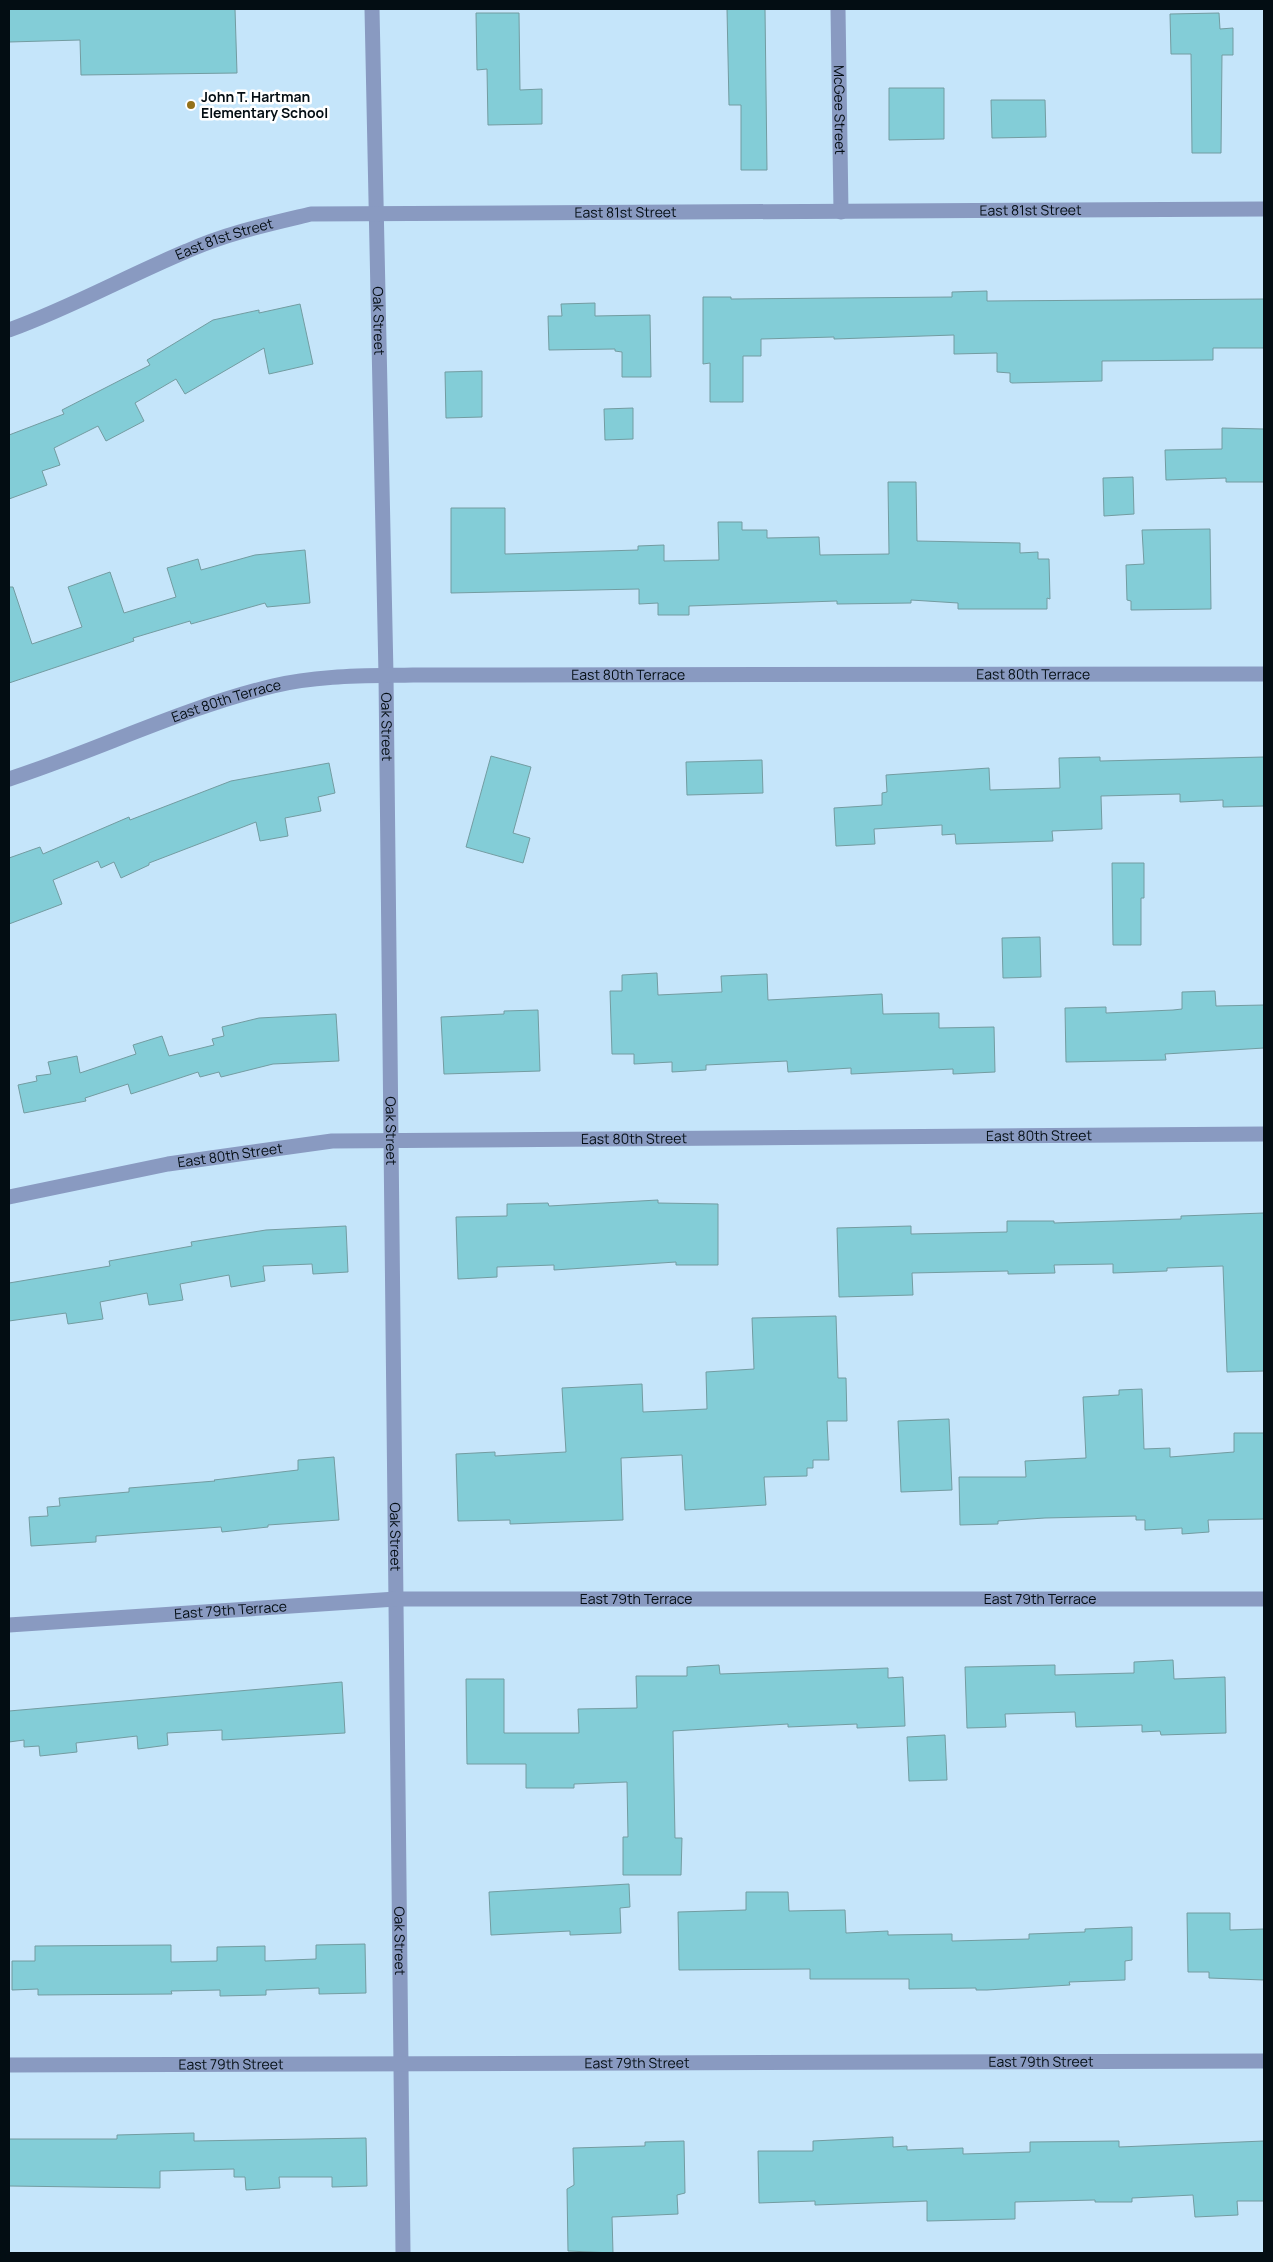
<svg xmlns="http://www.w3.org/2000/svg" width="1273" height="2262" font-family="Manrope,sans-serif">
	<rect width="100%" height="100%" fill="#c5e5fa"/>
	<!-- building -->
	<g fill="#83cdd7" stroke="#739ca1">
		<path d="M 9,9 L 235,9 L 237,73 L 81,75 L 80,40 L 9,42 Z"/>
		<path d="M 727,9 L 765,9 L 767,170 L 741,170 L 741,105 L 729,105 Z"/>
		<path d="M 476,13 L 519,13 L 520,90 L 542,89 L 542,124 L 488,125 L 487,69 L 477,70 Z"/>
		<path d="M 1219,13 L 1220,29 L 1233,28 L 1233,55 L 1222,55 L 1221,153 L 1192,153 L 1191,54 L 1171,54 L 1170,14 Z"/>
		<path d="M 889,88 L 944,88 L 944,139 L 889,140 Z"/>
		<path d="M 991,100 L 1045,100 L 1046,137 L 992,138 Z"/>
		<path d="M 987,291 L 987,301 L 1264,299 L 1264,348 L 1213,348 L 1213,360 L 1102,361 L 1102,381 L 1012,383 L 1010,382 L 1010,373 L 997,372 L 997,353 L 954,354 L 954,335 L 834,339 L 834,337 L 761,339 L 761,356 L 743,356 L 743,402 L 710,402 L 710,363 L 703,364 L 703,297 L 731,297 L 731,299 L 952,297 L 952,292 Z"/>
		<path d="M 595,303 L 595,316 L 650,315 L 651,377 L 622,377 L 622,352 L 615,351 L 615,349 L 549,350 L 548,316 L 562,316 L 561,304 Z"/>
		<path d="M 300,304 L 313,364 L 269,374 L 264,348 L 185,394 L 176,379 L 135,403 L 144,421 L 106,441 L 98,426 L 54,448 L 60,465 L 42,471 L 47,485 L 9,499 L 9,435 L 64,414 L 62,410 L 150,365 L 147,360 L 213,320 L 259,310 L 259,313 Z"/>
		<path d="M 482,371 L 482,417 L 446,418 L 445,372 Z"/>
		<path d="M 633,408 L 633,439 L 605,440 L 604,409 Z"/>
		<path d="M 1222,428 L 1264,429 L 1264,482 L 1226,482 L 1226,478 L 1166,480 L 1165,450 L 1222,449 Z"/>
		<path d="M 1133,477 L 1134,514 L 1104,516 L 1103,478 Z"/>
		<path d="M 888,482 L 916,482 L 917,541 L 1020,543 L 1020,553 L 1038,552 L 1038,559 L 1049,559 L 1050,599 L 1047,598 L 1047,609 L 958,609 L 958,603 L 911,600 L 911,603 L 837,604 L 837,601 L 689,606 L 689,615 L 658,615 L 658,603 L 639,604 L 639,589 L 451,593 L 451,508 L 505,508 L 505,554 L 638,550 L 638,546 L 664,545 L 664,561 L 719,560 L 718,522 L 742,522 L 742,530 L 767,530 L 767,538 L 819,537 L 820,555 L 889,554 Z"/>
		<path d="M 1210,529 L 1211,609 L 1131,610 L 1131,601 L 1127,600 L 1126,565 L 1144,564 L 1142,530 Z"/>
		<path d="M 305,550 L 310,603 L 267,607 L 265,603 L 191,624 L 190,621 L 133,638 L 134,641 L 9,683 L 9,587 L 13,587 L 32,644 L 82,627 L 68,587 L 110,572 L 124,613 L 176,597 L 167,568 L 198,559 L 201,570 L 255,555 Z"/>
		<path d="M 491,756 L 531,767 L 513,833 L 530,838 L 523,863 L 466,847 Z"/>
		<path d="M 1100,757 L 1100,761 L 1264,757 L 1264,806 L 1223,807 L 1223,800 L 1180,802 L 1180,794 L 1101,796 L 1102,829 L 1052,831 L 1053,841 L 956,844 L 955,834 L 942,835 L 942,825 L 874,829 L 875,844 L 836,846 L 834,808 L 882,805 L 882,793 L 887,792 L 886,775 L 989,768 L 990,790 L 1060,788 L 1059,758 Z"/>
		<path d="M 762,760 L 763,793 L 687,795 L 686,762 Z"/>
		<path d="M 329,763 L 335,793 L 318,797 L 321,811 L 285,818 L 288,836 L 260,841 L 256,822 L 149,863 L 149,865 L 121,878 L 114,862 L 101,868 L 98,861 L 53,880 L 62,904 L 9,924 L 9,858 L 40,847 L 43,854 L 129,817 L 130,820 L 231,781 Z"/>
		<path d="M 1112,863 L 1144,863 L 1144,898 L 1141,898 L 1141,945 L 1113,945 Z"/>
		<path d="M 1040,937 L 1041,977 L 1003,978 L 1002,938 Z"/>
		<path d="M 657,973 L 658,995 L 722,992 L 721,976 L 767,974 L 768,1000 L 882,994 L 883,1014 L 939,1013 L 939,1028 L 994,1027 L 995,1072 L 953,1074 L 953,1069 L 851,1074 L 851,1068 L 788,1072 L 787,1061 L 706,1065 L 706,1070 L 672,1072 L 672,1062 L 634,1064 L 634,1054 L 612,1054 L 610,991 L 622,991 L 622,975 Z"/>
		<path d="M 1215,991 L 1216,1006 L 1264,1005 L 1264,1048 L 1165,1054 L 1166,1060 L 1066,1062 L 1065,1008 L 1106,1007 L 1106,1013 L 1173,1010 L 1182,1009 L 1182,992 Z"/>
		<path d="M 538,1010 L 540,1071 L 444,1074 L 441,1017 L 504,1014 L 504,1011 Z"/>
		<path d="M 336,1014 L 339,1061 L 273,1064 L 221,1077 L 219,1072 L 200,1077 L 198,1072 L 131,1094 L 128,1084 L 85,1098 L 86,1101 L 24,1113 L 18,1085 L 37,1081 L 36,1076 L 51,1074 L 48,1062 L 77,1056 L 80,1073 L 136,1054 L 133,1045 L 162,1036 L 169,1056 L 214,1045 L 212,1039 L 224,1036 L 222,1027 L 259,1018 Z"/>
		<path d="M 658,1200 L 658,1203 L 718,1204 L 718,1265 L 676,1265 L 676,1262 L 554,1270 L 554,1265 L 497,1267 L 497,1277 L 458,1279 L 456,1217 L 507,1216 L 507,1204 L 548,1203 L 549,1206 Z"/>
		<path d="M 1264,1213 L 1264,1371 L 1227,1372 L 1223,1266 L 1167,1268 L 1167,1271 L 1113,1273 L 1113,1264 L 1054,1265 L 1055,1273 L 1008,1274 L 1008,1271 L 912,1273 L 913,1295 L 839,1297 L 837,1228 L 911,1226 L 911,1234 L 1007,1232 L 1007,1221 L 1054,1221 L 1054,1223 L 1181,1219 L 1181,1216 Z"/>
		<path d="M 346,1226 L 348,1272 L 313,1274 L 312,1264 L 263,1266 L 265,1281 L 231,1287 L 229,1275 L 180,1284 L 183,1300 L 149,1305 L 147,1293 L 100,1302 L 103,1319 L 68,1324 L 66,1313 L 9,1321 L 9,1283 L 110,1266 L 109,1261 L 192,1246 L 191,1242 L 266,1230 Z"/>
		<path d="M 836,1316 L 838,1378 L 846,1378 L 847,1421 L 827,1421 L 829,1460 L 813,1460 L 813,1468 L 807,1468 L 807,1476 L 764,1477 L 766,1505 L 685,1510 L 682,1455 L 621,1458 L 623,1520 L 510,1524 L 510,1520 L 458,1521 L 456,1454 L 495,1452 L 495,1456 L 566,1452 L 562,1388 L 642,1384 L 643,1412 L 707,1409 L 706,1372 L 754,1369 L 752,1318 Z"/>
		<path d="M 1142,1389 L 1144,1449 L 1170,1448 L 1170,1457 L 1234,1452 L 1234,1433 L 1264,1433 L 1264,1519 L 1208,1520 L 1209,1532 L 1182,1534 L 1182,1528 L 1145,1530 L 1145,1520 L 1136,1520 L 1136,1516 L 1045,1518 L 998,1521 L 998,1524 L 960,1525 L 959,1477 L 1026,1477 L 1025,1461 L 1086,1458 L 1083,1397 L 1119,1395 L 1119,1390 Z"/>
		<path d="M 949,1419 L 952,1490 L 901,1492 L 898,1421 Z"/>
		<path d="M 334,1457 L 339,1520 L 268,1525 L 268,1527 L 222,1532 L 221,1527 L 96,1536 L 96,1542 L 31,1546 L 29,1517 L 48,1516 L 47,1507 L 60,1506 L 59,1498 L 129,1492 L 129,1488 L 215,1481 L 214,1480 L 298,1470 L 298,1460 Z"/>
		<path d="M 1173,1660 L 1174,1679 L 1225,1677 L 1226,1733 L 1161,1735 L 1160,1731 L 1142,1732 L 1142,1725 L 1076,1727 L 1075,1712 L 1005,1714 L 1006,1727 L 967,1728 L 965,1667 L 1055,1665 L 1055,1675 L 1134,1673 L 1134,1662 Z"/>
		<path d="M 719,1665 L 720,1674 L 888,1668 L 888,1678 L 903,1677 L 905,1726 L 857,1728 L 857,1724 L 788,1727 L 788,1724 L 673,1731 L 675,1838 L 682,1838 L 681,1875 L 623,1875 L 623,1837 L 628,1837 L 627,1782 L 574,1784 L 574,1788 L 526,1788 L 526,1764 L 467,1764 L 466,1679 L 504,1679 L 504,1733 L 579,1733 L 578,1709 L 637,1708 L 636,1676 L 687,1676 L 687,1667 Z"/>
		<path d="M 342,1682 L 345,1733 L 222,1740 L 222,1730 L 167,1733 L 168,1745 L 138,1749 L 137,1736 L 76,1743 L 77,1752 L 40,1756 L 39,1746 L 24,1747 L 24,1740 L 9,1742 L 9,1711 Z"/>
		<path d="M 945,1735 L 947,1780 L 909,1781 L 907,1737 Z"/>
		<path d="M 629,1884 L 630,1907 L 620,1908 L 621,1933 L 570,1935 L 570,1931 L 491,1935 L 489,1892 Z"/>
		<path d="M 746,1892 L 788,1892 L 789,1911 L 845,1910 L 846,1933 L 888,1931 L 888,1935 L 952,1934 L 952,1941 L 1029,1939 L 1029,1934 L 1085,1932 L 1085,1929 L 1132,1927 L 1132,1960 L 1125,1961 L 1125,1980 L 1069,1982 L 1070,1985 L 987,1990 L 976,1990 L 976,1988 L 909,1989 L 909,1979 L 810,1979 L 810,1969 L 679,1970 L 678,1912 L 746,1910 Z"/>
		<path d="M 1187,1913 L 1230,1913 L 1230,1930 L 1264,1929 L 1264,1980 L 1209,1978 L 1209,1972 L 1188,1972 Z"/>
		<path d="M 365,1944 L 366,1993 L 319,1994 L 319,1988 L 266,1990 L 266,1995 L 220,1996 L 220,1990 L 171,1991 L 172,1994 L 38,1995 L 38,1989 L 12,1990 L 12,1961 L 35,1961 L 35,1946 L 171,1945 L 171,1962 L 217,1961 L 217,1947 L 265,1946 L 265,1961 L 316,1959 L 316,1945 Z"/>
		<path d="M 194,2133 L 194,2141 L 366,2138 L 367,2186 L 332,2187 L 332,2177 L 279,2177 L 280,2188 L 246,2190 L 245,2177 L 234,2177 L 234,2169 L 160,2171 L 160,2188 L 9,2186 L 9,2139 L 117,2139 L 117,2135 Z"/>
		<path d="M 893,2137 L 893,2147 L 907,2146 L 907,2150 L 963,2148 L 963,2154 L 1030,2152 L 1030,2142 L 1119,2141 L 1119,2147 L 1264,2141 L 1264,2201 L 1237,2201 L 1238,2215 L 1195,2217 L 1193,2195 L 1132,2198 L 1132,2202 L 1095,2202 L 1095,2200 L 1015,2202 L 1015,2219 L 927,2221 L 927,2201 L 815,2205 L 815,2201 L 759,2203 L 758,2151 L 813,2151 L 813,2141 Z"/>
		<path d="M 684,2141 L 685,2193 L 677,2195 L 678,2214 L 612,2217 L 613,2253 L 568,2251 L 567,2189 L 574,2185 L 573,2148 L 645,2146 L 645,2142 Z"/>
	</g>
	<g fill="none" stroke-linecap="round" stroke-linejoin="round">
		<!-- minor -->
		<g stroke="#899ac1" stroke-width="15">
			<path id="s1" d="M 372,9 L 386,675 L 403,2253"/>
			<path id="s2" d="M 838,9 L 841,212"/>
			<path id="s3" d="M 9,330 C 70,308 127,276 187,251 C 227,233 269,224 311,214 L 1264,209"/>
			<path id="s4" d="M 9,779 C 98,750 182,708 273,686 C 318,675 367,676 413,675 L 1264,674"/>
			<path id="s5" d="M 9,1197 L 168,1164 L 332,1141 L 1264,1134"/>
			<path id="s6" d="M 9,1625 L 396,1599 L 1264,1599"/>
		</g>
		<!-- tertiary -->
		<path stroke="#899ac1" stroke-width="15" id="s7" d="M 9,2065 L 1264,2061"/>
	</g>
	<!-- markers -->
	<circle fill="#947119" stroke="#fff" stroke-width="2" cx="191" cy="105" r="5"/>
	<g text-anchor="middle" stroke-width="5" stroke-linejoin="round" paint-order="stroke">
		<!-- poi labels -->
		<g font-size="14" font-weight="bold" fill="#030d13" stroke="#fff" text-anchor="start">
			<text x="201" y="102">John T. Hartman<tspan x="201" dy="16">Elementary School</tspan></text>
		</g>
		<!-- street labels -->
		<g font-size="14" fill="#030d13" stroke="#fff">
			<text dy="5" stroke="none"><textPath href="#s2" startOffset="101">McGee Street</textPath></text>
			<text dy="5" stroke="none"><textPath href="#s3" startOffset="1044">East 81st Street</textPath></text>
			<text dy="5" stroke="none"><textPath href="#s3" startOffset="639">East 81st Street</textPath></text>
			<text dy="5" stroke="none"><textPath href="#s3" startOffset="234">East 81st Street</textPath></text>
			<text dy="5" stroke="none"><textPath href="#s1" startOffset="312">Oak Street</textPath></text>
			<text dy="5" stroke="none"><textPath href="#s4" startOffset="636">East 80th Terrace</textPath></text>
			<text dy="5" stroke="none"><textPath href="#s4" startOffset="1041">East 80th Terrace</textPath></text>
			<text dy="5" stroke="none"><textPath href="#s4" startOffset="231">East 80th Terrace</textPath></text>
			<text dy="5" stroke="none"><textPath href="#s1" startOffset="718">Oak Street</textPath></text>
			<text dy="5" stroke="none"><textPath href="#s1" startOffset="1122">Oak Street</textPath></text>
			<text dy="5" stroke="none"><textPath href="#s5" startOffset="1035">East 80th Street</textPath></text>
			<text dy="5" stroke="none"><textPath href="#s5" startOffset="630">East 80th Street</textPath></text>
			<text dy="5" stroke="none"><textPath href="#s5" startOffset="225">East 80th Street</textPath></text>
			<text dy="5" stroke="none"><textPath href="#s1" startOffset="1528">Oak Street</textPath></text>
			<text dy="5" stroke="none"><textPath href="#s6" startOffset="628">East 79th Terrace</textPath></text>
			<text dy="5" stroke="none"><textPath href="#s6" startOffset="1032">East 79th Terrace</textPath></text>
			<text dy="5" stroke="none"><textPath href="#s6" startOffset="222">East 79th Terrace</textPath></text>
			<text dy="5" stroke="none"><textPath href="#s1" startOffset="1932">Oak Street</textPath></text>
			<text dy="5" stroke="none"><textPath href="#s7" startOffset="1032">East 79th Street</textPath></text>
			<text dy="5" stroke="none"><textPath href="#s7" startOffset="628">East 79th Street</textPath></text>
			<text dy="5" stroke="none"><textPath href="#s7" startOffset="222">East 79th Street</textPath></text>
		</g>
	</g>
	<!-- border -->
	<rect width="1273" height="2262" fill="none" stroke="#030d13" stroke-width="20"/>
</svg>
